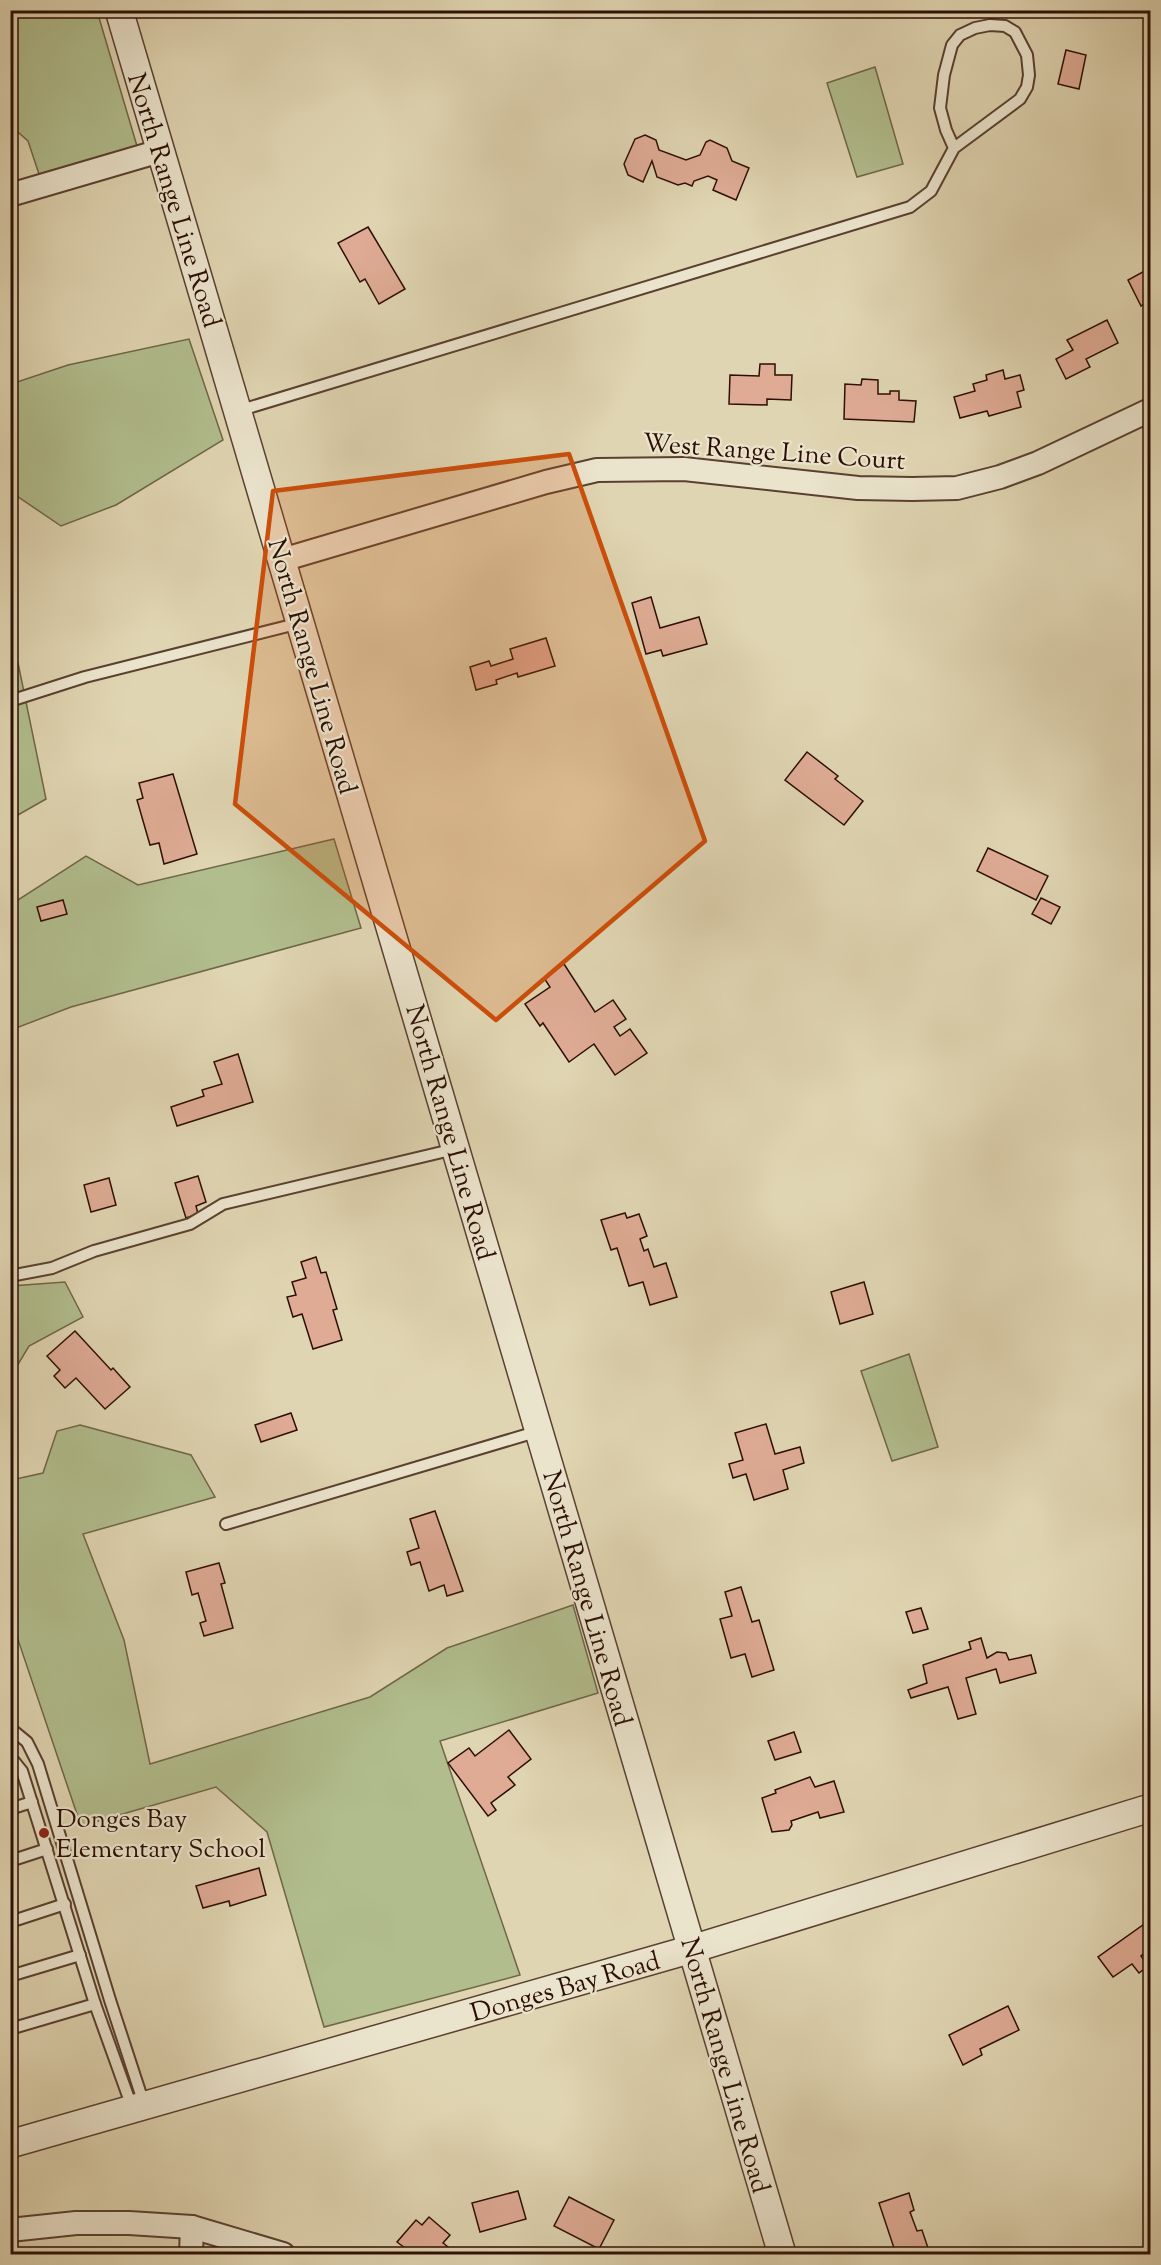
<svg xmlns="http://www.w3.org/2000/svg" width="1161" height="2265" font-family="'Sorts Mill Goudy',serif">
	<rect width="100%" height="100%" fill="#e0d5b2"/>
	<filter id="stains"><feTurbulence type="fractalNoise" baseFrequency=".00333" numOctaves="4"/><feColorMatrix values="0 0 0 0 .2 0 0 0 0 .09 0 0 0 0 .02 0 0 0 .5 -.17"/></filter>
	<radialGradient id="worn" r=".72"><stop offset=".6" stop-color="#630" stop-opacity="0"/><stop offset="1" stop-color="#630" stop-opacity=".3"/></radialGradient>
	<!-- green -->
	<g fill="#b1bd8d" stroke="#6f6648" stroke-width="1.5">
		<path d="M 11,11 L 97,11 L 137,146 L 39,174 L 28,141 L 11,126 Z"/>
		<path d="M 875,67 L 903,164 L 857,177 L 827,83 Z"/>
		<path d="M 189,339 L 223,440 L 116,505 L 61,526 L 11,492 L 11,384 L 68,365 Z"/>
		<path d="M 18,663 L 46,799 L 11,819 L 10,665 Z"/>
		<path d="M 334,839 L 361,928 L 71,1007 L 11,1030 L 10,894 L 15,902 L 86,856 L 138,885 Z"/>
		<path d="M 65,1282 L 83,1317 L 29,1346 L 11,1376 L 11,1286 Z"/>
		<path d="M 909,1354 L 938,1447 L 892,1461 L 861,1371 Z"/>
		<path d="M 80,1425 L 191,1455 L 215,1497 L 83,1534 L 124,1640 L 150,1764 L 370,1697 L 447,1648 L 573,1605 L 598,1693 L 440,1741 L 520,1975 L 324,2027 L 267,1832 L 216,1787 L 81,1826 L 11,1619 L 11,1480 L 43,1473 L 57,1431 Z"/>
	</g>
	<!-- building -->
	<g fill="#dfab95" stroke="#2d0e04" stroke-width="1.5">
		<path d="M 1066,50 L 1086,55 L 1079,89 L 1058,84 Z"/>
		<path d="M 645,135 L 656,140 L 659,150 L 686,160 L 700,155 L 706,142 L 710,140 L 727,148 L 732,161 L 749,168 L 736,200 L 713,190 L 717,180 L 708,176 L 694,181 L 692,186 L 685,183 L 678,185 L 657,177 L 652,161 L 643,182 L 628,175 L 624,164 L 635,139 Z"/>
		<path d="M 368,227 L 405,289 L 379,304 L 365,279 L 360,282 L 338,243 Z"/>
		<path d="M 1150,268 L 1150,301 L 1141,306 L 1128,280 Z"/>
		<path d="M 1107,320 L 1118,343 L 1086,359 L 1090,367 L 1066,379 L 1056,359 L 1073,350 L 1067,340 Z"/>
		<path d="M 760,364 L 775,364 L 775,375 L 792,375 L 791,400 L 767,399 L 767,405 L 729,404 L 730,375 L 759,376 Z"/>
		<path d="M 1003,370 L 1005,379 L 1020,375 L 1024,390 L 1017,392 L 1021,407 L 989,416 L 987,411 L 960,418 L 954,397 L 975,391 L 973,384 L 987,380 L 986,375 Z"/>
		<path d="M 862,379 L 878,380 L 878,394 L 890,394 L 890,391 L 899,391 L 899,400 L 916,401 L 914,422 L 844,419 L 845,384 L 861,385 Z"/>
		<path d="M 651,597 L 660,628 L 699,617 L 707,644 L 663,656 L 661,650 L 646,654 L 632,603 Z"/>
		<path d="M 546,638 L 555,666 L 518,677 L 517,673 L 496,680 L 497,684 L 476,690 L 470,667 L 489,661 L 491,666 L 513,659 L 510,649 Z"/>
		<path d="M 807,752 L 838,776 L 835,779 L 863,801 L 844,825 L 785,780 Z"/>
		<path d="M 173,774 L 197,854 L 164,864 L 159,843 L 150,845 L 137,800 L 143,798 L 139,783 Z"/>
		<path d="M 988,848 L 1048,876 L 1036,900 L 977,871 Z"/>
		<path d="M 1041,898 L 1060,907 L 1051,924 L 1032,914 Z"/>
		<path d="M 63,900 L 67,914 L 41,921 L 37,907 Z"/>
		<path d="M 564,964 L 595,1012 L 613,1000 L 626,1019 L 614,1027 L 620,1036 L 630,1029 L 647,1053 L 615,1075 L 594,1044 L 569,1062 L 543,1023 L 540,1026 L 525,1004 L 550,987 L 544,978 Z"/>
		<path d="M 238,1054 L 253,1102 L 177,1126 L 171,1107 L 204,1096 L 202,1090 L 222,1084 L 214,1062 Z"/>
		<path d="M 198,1176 L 206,1202 L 196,1206 L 198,1214 L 186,1218 L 175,1183 Z"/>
		<path d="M 109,1178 L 116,1205 L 91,1212 L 84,1185 Z"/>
		<path d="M 625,1213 L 627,1218 L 639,1214 L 647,1236 L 640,1239 L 644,1251 L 648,1249 L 654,1267 L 666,1263 L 677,1297 L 650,1305 L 643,1282 L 629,1286 L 617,1248 L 611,1250 L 601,1220 Z"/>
		<path d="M 316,1257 L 321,1273 L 326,1272 L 337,1309 L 333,1310 L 342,1340 L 313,1349 L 302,1314 L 293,1317 L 287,1297 L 296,1295 L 292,1282 L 306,1278 L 301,1262 Z"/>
		<path d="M 864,1282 L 873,1314 L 840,1324 L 831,1292 Z"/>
		<path d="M 75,1331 L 111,1370 L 113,1368 L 130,1387 L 105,1409 L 76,1378 L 65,1388 L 54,1376 L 60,1370 L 47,1356 Z"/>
		<path d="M 291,1413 L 297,1430 L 261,1442 L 255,1425 Z"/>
		<path d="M 766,1424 L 775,1454 L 800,1447 L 804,1463 L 783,1470 L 788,1489 L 754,1500 L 746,1474 L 733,1478 L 729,1464 L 743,1460 L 735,1433 Z"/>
		<path d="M 435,1511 L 463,1591 L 447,1596 L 444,1585 L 429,1591 L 420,1562 L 411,1565 L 407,1552 L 419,1548 L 410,1519 Z"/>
		<path d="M 219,1563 L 225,1583 L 221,1584 L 233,1628 L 204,1636 L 200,1623 L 206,1621 L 198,1593 L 192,1595 L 186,1572 Z"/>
		<path d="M 741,1587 L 752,1622 L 759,1620 L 774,1670 L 752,1677 L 745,1654 L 731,1658 L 720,1619 L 732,1616 L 725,1592 Z"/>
		<path d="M 921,1608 L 928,1629 L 913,1633 L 906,1612 Z"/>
		<path d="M 981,1638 L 987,1658 L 997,1652 L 1006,1653 L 1009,1660 L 1031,1655 L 1036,1673 L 1000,1683 L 996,1669 L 966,1678 L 976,1714 L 958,1719 L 948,1687 L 911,1698 L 908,1690 L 927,1683 L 923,1665 L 971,1649 L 969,1642 Z"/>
		<path d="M 509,1730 L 531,1759 L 508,1777 L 515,1785 L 491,1803 L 496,1810 L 488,1816 L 448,1763 L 469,1748 L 475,1756 Z"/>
		<path d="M 794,1732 L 801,1752 L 775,1760 L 768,1741 Z"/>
		<path d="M 810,1777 L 815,1787 L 834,1781 L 844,1812 L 820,1818 L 818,1812 L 791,1821 L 792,1825 L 789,1830 L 772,1832 L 762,1798 L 776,1793 L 775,1790 Z"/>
		<path d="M 259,1868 L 266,1895 L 230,1906 L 229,1901 L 203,1908 L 196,1886 Z"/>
		<path d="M 1150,1920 L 1150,1949 L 1141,1956 L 1148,1966 L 1139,1973 L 1132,1964 L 1113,1977 L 1098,1957 Z"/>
		<path d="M 1008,2006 L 1019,2030 L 980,2049 L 982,2055 L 963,2065 L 949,2035 Z"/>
		<path d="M 518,2191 L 526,2219 L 480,2232 L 472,2203 Z"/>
		<path d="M 909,2193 L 914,2210 L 910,2212 L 917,2231 L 922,2230 L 930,2254 L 896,2254 L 879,2203 Z"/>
		<path d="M 569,2197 L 614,2220 L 599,2249 L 554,2226 Z"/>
		<path d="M 429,2217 L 450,2235 L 443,2243 L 457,2254 L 413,2254 L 397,2242 L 416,2220 L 422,2225 Z"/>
	</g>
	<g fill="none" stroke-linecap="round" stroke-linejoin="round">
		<!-- service casing -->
		<g stroke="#5a4030" stroke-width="14">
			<g id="service">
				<path d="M 238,411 L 910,207 L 931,191 L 954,148 L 1020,99 L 1027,87 L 1029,75 L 1027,55 L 1015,32 L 1005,26 L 990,25 L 975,28 L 960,35 L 952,45 L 944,75 L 940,108 L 946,130 L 954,148"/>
				<path d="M 10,701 L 85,677 L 300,623"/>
				<path d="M 10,1276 L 52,1268 L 94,1251 L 190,1224 L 223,1204 L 455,1149"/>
				<path d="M 226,1524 L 539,1431"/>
				<path d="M 10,1728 L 27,1742 L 38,1764 L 110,2000 L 145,2107"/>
				<path d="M 10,1760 L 14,1761 L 22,1771 L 95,2004 L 133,2110"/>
				<path d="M 10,1809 L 32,1802"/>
				<path d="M 10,1861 L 47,1849"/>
				<path d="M 10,1922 L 65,1904"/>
				<path d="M 10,1976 L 80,1955"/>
				<path d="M 10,2029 L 95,2004"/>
			</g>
		</g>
		<!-- minor casing -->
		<g stroke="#5a4030" stroke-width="26">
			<g id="minor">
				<path d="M 10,195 L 160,151"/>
				<path d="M 282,560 L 546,482 L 597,470 L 684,469 L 858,488 L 912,489 L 957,488 L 1000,477 L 1038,463 L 1150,410"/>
				<path d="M 10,2230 L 76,2223 L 129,2223 L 192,2227 L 283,2254"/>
				<path d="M 191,2254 L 192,2227"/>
			</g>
		</g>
		<!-- tertiary casing -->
		<g stroke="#5a4030" stroke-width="30">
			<g id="tertiary">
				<path d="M 119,10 L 782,2254"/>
				<path d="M 10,2144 L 692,1949 L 1150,1808"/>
			</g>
		</g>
		<!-- service -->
		<use href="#service" stroke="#ebe4cd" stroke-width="10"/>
		<!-- minor -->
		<use href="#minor" stroke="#ebe4cd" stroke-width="22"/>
		<!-- tertiary -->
		<use href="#tertiary" stroke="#ebe4cd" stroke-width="27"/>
	</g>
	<!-- marked area -->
	<path fill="#cc4e0b" fill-opacity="0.2" stroke="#cc4e0b" stroke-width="4.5" stroke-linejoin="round" d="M 569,454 L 705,841 L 496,1020 L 235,804 L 273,491 Z"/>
	<!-- markers -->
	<circle fill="#8f2418" stroke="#ebe4cd" stroke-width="2" cx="44" cy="1833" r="6"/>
	<g text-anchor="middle" stroke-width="4.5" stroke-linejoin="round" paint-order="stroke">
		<!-- street labels -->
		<g font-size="26" fill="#2d0e04" stroke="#ebe4cd">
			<text transform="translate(175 200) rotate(73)" y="9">North Range Line Road</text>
			<text transform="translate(774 451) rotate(4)" y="9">West Range Line Court</text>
			<text transform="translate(313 666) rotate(74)" y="9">North Range Line Road</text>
			<text transform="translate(451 1132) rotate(74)" y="9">North Range Line Road</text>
			<text transform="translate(588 1598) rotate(74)" y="9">North Range Line Road</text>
			<text transform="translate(565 1986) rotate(-16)" y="9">Donges Bay Road</text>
			<text transform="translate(726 2065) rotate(74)" y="9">North Range Line Road</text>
		</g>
		<!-- poi labels -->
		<g font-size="26" fill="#2d0e04" stroke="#ebe4cd" text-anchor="start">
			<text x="56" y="1827">Donges Bay<tspan x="56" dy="30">Elementary School</tspan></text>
		</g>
	</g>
	<!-- margin -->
	<rect width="1161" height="2265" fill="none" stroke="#e0d5b2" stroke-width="36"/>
	<rect x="12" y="12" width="1137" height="2241" fill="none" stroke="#2d0e04" stroke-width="3"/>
	<rect x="18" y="18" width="1125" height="2229" fill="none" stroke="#2d0e04" stroke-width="1.5"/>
	<rect width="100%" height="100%" filter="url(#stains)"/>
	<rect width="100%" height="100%" fill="url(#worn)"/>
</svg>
